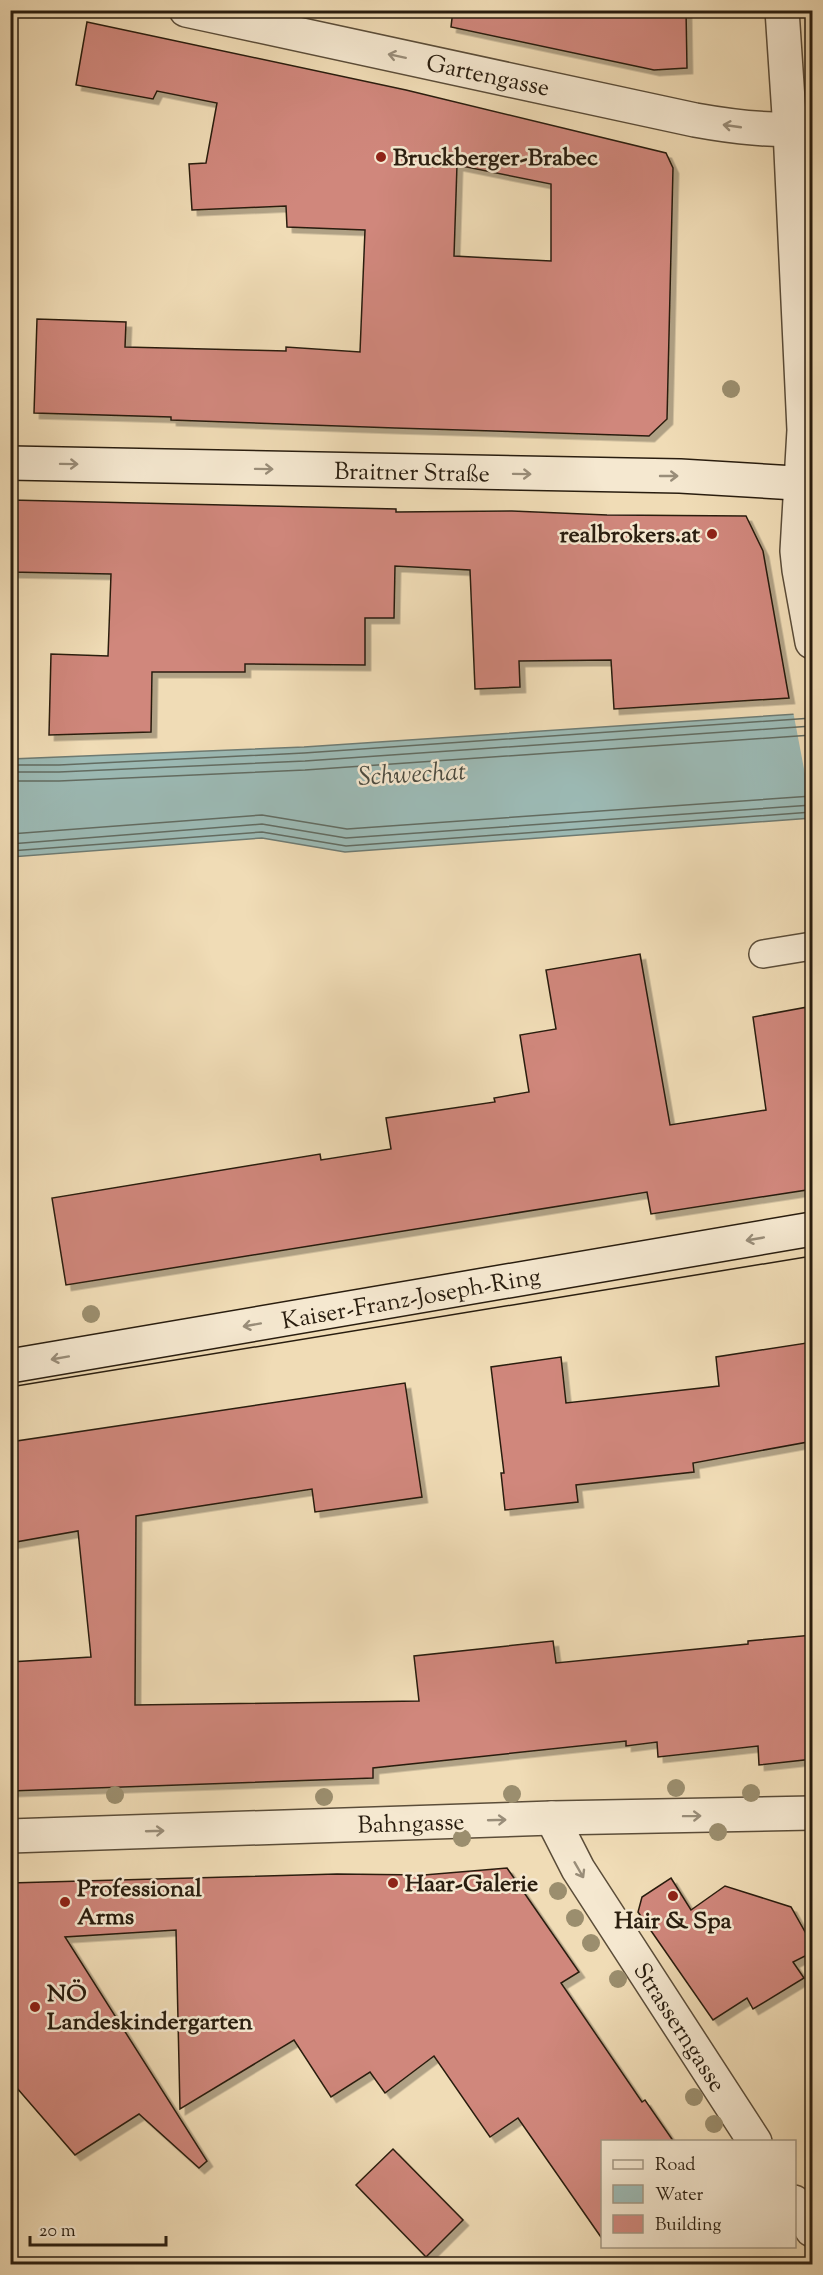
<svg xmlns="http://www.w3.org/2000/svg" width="823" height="2275" font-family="'Sorts Mill Goudy',serif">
	<defs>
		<filter id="shadow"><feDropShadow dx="5.5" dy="5.5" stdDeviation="0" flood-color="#0004"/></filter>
	</defs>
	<rect width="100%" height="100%" fill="#f0dcb6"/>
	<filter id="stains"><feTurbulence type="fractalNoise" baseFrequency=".00333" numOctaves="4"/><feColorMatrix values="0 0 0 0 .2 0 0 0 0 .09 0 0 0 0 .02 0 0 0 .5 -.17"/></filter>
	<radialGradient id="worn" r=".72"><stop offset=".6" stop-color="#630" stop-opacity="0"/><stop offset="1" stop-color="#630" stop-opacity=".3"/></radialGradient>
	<!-- water -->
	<path fill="#9cbab5" stroke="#6e7b73" stroke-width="1.5" d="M 812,713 L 812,818 L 345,852 L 262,838 L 11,857 L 11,759 L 304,747 Z"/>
	<!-- pier -->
	<path fill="#f0dcb6" d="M 812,710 L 812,811 L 793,711 Z"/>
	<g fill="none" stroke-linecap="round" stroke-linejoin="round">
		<!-- shore -->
		<g stroke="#626c62" stroke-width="1.5">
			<path d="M 10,765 L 59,765 L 304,753 L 812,718"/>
			<path d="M 10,772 L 59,772 L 305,761 L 812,726"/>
			<path d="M 10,781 L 59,781 L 305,770 L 812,735"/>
			<path d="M 10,834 L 262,815 L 347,829 L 812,796"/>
			<path d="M 10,844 L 262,824 L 346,838 L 812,805"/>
			<path d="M 10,851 L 262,832 L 346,846 L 812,812"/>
		</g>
	</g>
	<!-- building -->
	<g fill="#d0877c" stroke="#291d0f" stroke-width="1.5" fill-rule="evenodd" filter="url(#shadow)">
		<path d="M 453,10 L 686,10 L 687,68 L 654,70 L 451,27 Z"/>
		<path d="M 87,22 L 406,90 L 666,153 L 673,168 L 667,419 L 649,436 L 395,428 L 171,420 L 171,417 L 34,413 L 37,319 L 126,322 L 125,347 L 286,351 L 286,347 L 360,352 L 365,230 L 287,227 L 286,206 L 192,210 L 189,164 L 206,163 L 217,103 L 157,91 L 153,99 L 76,85 ZM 457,165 L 551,184 L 551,261 L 454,256 Z"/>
		<path d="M 10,500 L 396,509 L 396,512 L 512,511 L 607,515 L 746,516 L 763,551 L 789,698 L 614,709 L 611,660 L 519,661 L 520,687 L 475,689 L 470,570 L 395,566 L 394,618 L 365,618 L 365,665 L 245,664 L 245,672 L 152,672 L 151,732 L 49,735 L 51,654 L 108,656 L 111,574 L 10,572 Z"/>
		<path d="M 640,954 L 670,1125 L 766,1110 L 753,1017 L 813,1006 L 813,1189 L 651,1214 L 647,1192 L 66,1285 L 52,1198 L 320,1154 L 321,1160 L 391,1149 L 386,1118 L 495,1102 L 494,1098 L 529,1092 L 520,1035 L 556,1029 L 546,970 Z"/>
		<path d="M 813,1342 L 813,1441 L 693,1463 L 694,1472 L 576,1485 L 578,1502 L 505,1510 L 501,1473 L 504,1473 L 491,1367 L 561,1357 L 566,1403 L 719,1386 L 716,1357 Z"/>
		<path d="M 405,1383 L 422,1497 L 315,1512 L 312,1489 L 136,1516 L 135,1705 L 419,1701 L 414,1656 L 553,1641 L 556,1663 L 748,1644 L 748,1641 L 813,1635 L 813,1759 L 759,1765 L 758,1746 L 658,1757 L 657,1742 L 626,1746 L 626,1741 L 373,1768 L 373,1778 L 10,1791 L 10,1662 L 91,1657 L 78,1531 L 10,1543 L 10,1442 Z"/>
		<path d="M 507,1868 L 579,1972 L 561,1983 L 642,2102 L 645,2100 L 674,2142 L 603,2142 L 603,2240 L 518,2118 L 490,2137 L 434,2056 L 385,2093 L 370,2072 L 331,2097 L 294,2040 L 180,2109 L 176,1930 L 65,1937 L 207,2161 L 199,2168 L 139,2114 L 75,2155 L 10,2080 L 10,1883 L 337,1874 L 424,1875 Z"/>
		<path d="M 671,1878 L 691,1910 L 725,1886 L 791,1907 L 813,1946 L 813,1952 L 793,1962 L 804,1978 L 753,2009 L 747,1998 L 713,2020 L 638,1912 L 642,1897 Z"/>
		<path d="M 393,2149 L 463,2220 L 426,2257 L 356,2185 Z"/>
	</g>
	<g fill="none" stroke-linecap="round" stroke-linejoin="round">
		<!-- lane casing -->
		<g stroke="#5b4d39" stroke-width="30">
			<path id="lane" d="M 763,954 L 812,946"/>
		</g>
		<!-- street casing -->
		<g stroke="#5b4d39" stroke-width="36">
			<g id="street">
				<path d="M 186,10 L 695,120 C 734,127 773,132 812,128"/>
				<path d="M 782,10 L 790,130 L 804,430 L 797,551 L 799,570 L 812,642"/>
				<path d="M 552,1818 L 578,1869 L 755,2142"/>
				<path d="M 10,1836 L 552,1818 L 812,1813"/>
				<path d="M 794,2202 L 812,2230"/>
			</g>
		</g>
		<!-- secondary casing -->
		<g stroke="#291d0f" stroke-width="36">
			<g id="secondary">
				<path d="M 10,463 L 680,476 L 812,484"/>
				<path d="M 10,1366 L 812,1229"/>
			</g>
		</g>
		<!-- lane -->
		<use href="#lane" stroke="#f5e8d0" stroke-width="27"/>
		<!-- street -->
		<use href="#street" stroke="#f5e8d0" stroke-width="33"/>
		<!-- secondary -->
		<use href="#secondary" stroke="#f5e8d0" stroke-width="33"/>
		<!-- tram -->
		<path stroke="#291d0f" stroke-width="1.5" d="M 10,1387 L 812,1256"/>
	</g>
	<!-- trees -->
	<g fill="#9b8e6e">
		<circle cx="731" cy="389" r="9"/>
		<circle cx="91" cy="1314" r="9"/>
		<circle cx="676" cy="1788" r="9"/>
		<circle cx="751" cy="1793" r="9"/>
		<circle cx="512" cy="1794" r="9"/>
		<circle cx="115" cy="1795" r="9"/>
		<circle cx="324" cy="1797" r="9"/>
		<circle cx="718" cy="1832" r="9"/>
		<circle cx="462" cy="1838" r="9"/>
		<circle cx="558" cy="1891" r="9"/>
		<circle cx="575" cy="1918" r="9"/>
		<circle cx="591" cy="1943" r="9"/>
		<circle cx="618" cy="1979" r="9"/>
		<circle cx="694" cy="2097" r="9"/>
		<circle cx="714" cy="2124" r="9"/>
	</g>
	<!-- one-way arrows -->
	<defs><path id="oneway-shaft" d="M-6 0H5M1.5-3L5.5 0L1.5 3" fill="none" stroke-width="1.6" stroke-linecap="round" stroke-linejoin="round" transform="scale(1.5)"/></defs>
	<g stroke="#998d79">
		<use href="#oneway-shaft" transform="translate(397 56) rotate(-168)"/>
		<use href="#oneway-shaft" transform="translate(732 126) rotate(-172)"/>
		<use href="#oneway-shaft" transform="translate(69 464) rotate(1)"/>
		<use href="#oneway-shaft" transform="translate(264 469) rotate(1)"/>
		<use href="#oneway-shaft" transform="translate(522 474) rotate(1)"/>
		<use href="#oneway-shaft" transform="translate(669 476)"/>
		<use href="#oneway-shaft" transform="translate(755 1239) rotate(170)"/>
		<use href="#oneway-shaft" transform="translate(252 1325) rotate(170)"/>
		<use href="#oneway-shaft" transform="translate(60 1358) rotate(170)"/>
		<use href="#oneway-shaft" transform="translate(692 1816) rotate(-1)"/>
		<use href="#oneway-shaft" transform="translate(497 1820) rotate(-2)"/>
		<use href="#oneway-shaft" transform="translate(155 1831) rotate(-2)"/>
		<use href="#oneway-shaft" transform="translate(579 1870) rotate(60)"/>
	</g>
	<!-- markers -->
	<g fill="#8f2418" stroke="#f5e8d0" stroke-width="2">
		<circle cx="381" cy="157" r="6"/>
		<circle cx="712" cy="534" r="6"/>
		<circle cx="393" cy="1883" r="6"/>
		<circle cx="673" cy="1896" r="6"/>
		<circle cx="65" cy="1902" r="6"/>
		<circle cx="35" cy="2007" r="6"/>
	</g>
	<g text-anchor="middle" stroke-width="5" stroke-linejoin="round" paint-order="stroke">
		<!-- street labels -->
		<g font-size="24" fill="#291d0f" stroke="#f5e8d0">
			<text transform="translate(488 75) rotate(12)" y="8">Gartengasse</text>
			<text transform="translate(412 472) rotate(1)" y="8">Braitner Straße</text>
			<text transform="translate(411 1298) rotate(-10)" y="8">Kaiser-Franz-Joseph-Ring</text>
			<text transform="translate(411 1823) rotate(-2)" y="8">Bahngasse</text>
			<text transform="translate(680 2027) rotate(57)" y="8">Strasserngasse</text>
		</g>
		<!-- poi labels -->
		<g font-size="24" font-weight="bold" fill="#291d0f" stroke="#f5e8d0" text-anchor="start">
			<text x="393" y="165">Bruckberger-Brabec</text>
			<text x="700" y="542" text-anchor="end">realbrokers.at</text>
			<text x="405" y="1891">Haar-Galerie</text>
			<text x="77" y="1896">Professional<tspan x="77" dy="28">Arms</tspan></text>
			<text x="673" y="1928" text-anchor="middle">Hair &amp; Spa</text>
			<text x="47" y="2001">NÖ<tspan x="47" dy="28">Landeskindergarten</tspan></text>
		</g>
		<!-- water labels -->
		<g font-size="26" font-style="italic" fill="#4c4c41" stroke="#f5e8d0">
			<text transform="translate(412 773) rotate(-3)" y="9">Schwechat</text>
		</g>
	</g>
	<!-- margin -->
	<rect width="823" height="2275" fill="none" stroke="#f0dcb6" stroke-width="36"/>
	<rect x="12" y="12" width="799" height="2251" fill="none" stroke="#291d0f" stroke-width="3"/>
	<rect x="18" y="18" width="787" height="2239" fill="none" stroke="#291d0f" stroke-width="1.5"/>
	<!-- legend -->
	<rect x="601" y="2140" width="195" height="108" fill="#f5e8d0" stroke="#a39783" stroke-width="1.5"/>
	<rect x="613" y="2160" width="30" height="9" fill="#f5e8d0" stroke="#a39783" stroke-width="1.5"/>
	<text x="655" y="2170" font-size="18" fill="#291d0f">Road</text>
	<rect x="613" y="2185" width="30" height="18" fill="#9cbab5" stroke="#a39783" stroke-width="1.5"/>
	<text x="655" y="2200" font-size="18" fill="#291d0f">Water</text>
	<rect x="613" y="2215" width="30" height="18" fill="#d0877c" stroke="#a39783" stroke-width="1.5"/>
	<text x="655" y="2230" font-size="18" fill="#291d0f">Building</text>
	<!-- scale -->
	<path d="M30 2236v9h136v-9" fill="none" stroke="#291d0f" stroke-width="3"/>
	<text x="39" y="2236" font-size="18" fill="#291d0f" stroke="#f5e8d0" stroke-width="4.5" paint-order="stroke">20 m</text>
	<rect width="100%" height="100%" filter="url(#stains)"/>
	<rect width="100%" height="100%" fill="url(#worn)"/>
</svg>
